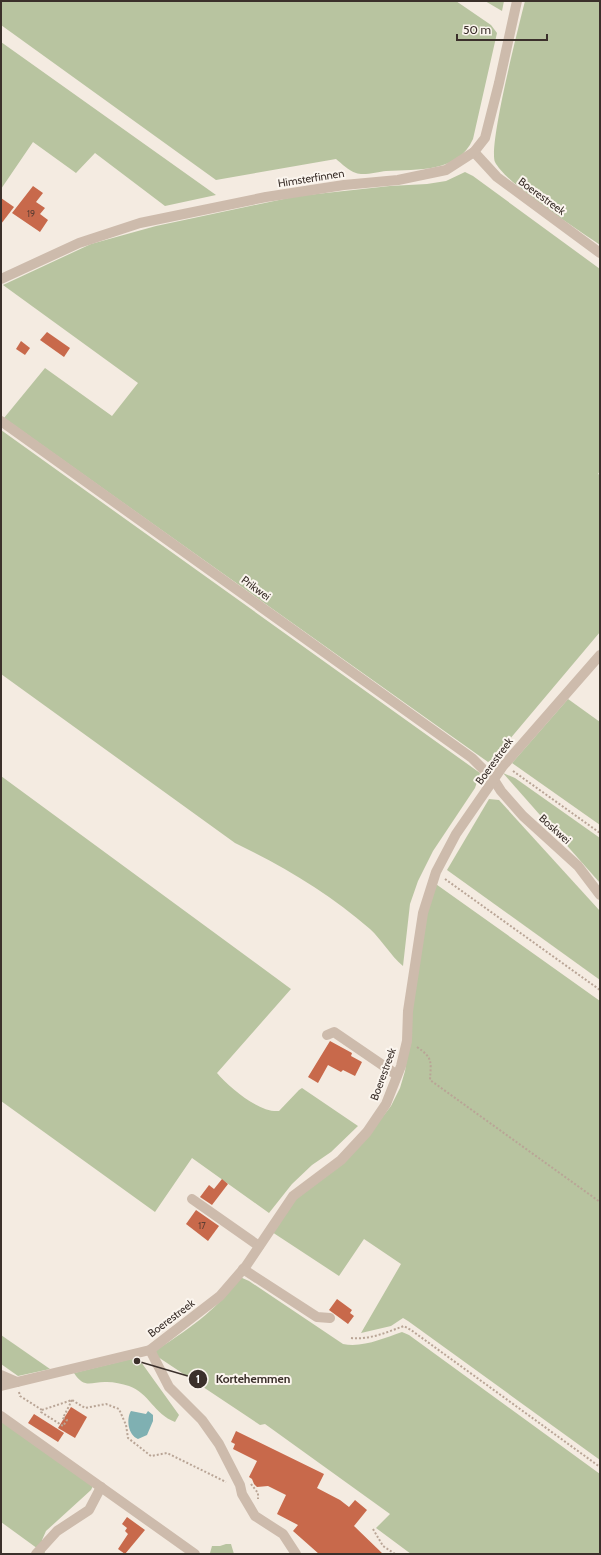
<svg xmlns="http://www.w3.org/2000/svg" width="601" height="1555" font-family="Cabin,sans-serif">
	<rect width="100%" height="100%" fill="#f4ebe1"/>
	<!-- green -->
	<g fill="#b8c4a0">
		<path d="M 1,1 L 456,1 L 491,25 L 497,33 L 473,139 C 458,173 418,169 386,171 C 378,172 363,176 356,173 C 349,171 341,163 336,159 L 216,180 L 1,25 Z"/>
		<path d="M 485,1 L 504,1 L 502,11 Z"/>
		<path d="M 525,1 L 600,1 L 600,245 C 577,229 506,184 495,162 C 488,146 519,25 525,1 Z"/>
		<path d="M 1,42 L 216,195 L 165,206 L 95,153 L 76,173 L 33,142 L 1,189 Z"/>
		<path d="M 465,172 L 473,176 L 600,269 L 600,471 L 598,474 L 600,475 L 600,632 L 493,759 L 488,762 L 4,418 L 45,368 L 112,416 L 138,383 L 3,285 L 91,244 L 156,226 L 298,196 L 390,186 L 427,184 L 446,181 Z"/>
		<path d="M 1,430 L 480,773 L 475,788 L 433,851 L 418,881 L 410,904 L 403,966 C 390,955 382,940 370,929 C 330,894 283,866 235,843 L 1,674 Z"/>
		<path d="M 568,699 L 600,722 L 600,825 L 512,763 Z"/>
		<path d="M 503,773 L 515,778 L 600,838 L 600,883 Z"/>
		<path d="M 1,776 L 291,989 L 217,1073 C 229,1087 259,1113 279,1111 L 299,1090 L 302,1088 L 358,1126 L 331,1152 L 312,1165 L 292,1184 L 269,1213 L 192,1158 L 155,1212 L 1,1101 Z"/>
		<path d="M 489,799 L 499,800 L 600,911 L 600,980 L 447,870 Z"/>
		<path d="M 433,882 L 600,1001 L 600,1460 L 408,1321 L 403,1318 L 391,1326 L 361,1333 L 401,1264 L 364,1239 L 339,1276 L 272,1232 L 298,1194 L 370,1133 L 391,1106 L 400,1088 L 405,1071 L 408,1050 L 421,922 Z"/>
		<path d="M 240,1277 L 249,1281 L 343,1344 C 363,1348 384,1338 402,1332 L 409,1335 L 600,1474 L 600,1554 L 411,1554 L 376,1528 L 390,1514 L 265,1424 L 260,1425 L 152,1353 C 187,1330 216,1312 240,1277 Z"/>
		<path d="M 1,1335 L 50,1369 L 18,1376 L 1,1364 Z"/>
		<path d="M 135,1358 L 141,1362 L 179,1415 L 175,1422 C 154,1414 149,1393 129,1386 C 122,1384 114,1382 107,1382 C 92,1381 85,1390 74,1373 Z"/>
		<path d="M 1,1421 L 93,1486 L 91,1490 L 46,1531 L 42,1540 L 45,1554 L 1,1522 Z"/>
		<path d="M 226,1544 L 231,1544 L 234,1554 L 210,1553 L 212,1546 L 220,1546 Z"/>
	</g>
	<!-- water -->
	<path fill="#7fb0b2" d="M 131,1411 L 146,1414 L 148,1411 L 153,1415 L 153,1421 L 147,1435 L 138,1439 C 128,1435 126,1419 131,1411 Z"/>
	<!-- building -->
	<g fill="#c8694b">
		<path d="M 33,186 L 43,193 L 36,202 L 45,208 L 40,214 L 48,220 L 40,232 L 12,213 Z"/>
		<path d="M 1,198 L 14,207 L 1,224 Z"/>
		<path d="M 47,332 L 70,348 L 64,357 L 40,340 Z"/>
		<path d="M 21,341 L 30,348 L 25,355 L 16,349 Z"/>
		<path d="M 330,1041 L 352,1053 L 351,1056 L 362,1062 L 355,1076 L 343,1070 L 341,1072 L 328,1065 L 318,1083 L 308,1077 Z"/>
		<path d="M 222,1179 L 228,1184 L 212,1205 L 200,1197 L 209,1185 L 214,1189 Z"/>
		<path d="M 196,1210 L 219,1226 L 208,1241 L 186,1224 Z"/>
		<path d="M 337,1299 L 352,1310 L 350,1313 L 354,1316 L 348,1324 L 329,1310 Z"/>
		<path d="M 71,1407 L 87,1417 L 75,1438 L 58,1428 Z"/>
		<path d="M 34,1414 L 64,1433 L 58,1442 L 28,1423 Z"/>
		<path d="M 236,1431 L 324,1474 L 317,1488 L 340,1500 L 349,1507 L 355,1500 L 367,1510 L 354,1526 L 383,1554 L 319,1554 L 293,1531 L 298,1525 L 277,1514 L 286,1495 L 268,1486 L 257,1487 L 254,1484 L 252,1479 L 249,1477 L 257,1461 L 233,1449 L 235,1444 L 231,1442 Z"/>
		<path d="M 127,1517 L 145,1530 L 125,1554 L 118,1549 L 128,1534 L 125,1531 L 127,1528 L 122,1524 Z"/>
	</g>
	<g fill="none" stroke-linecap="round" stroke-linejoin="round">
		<!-- path -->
		<g stroke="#b9a596" stroke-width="2" stroke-dasharray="2 2" stroke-linecap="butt">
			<path d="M 513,771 L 600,833"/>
			<path d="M 445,879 L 600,990"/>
			<path d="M 417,1047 C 433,1058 431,1061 430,1080 L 600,1202"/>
			<path d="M 351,1338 C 370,1340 387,1332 404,1326 L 411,1330 L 600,1467"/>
			<path d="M 19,1392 L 20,1396 L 42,1410"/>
			<path d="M 72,1400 L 63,1418 L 67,1420 L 63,1426 L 41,1412 L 42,1410 L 72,1400 L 85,1408 L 106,1404 L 119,1409 L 126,1425 L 128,1438 L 151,1456 L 167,1453 L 226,1482"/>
			<path d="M 251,1484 L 258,1493 L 258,1499"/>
			<path d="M 373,1529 L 383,1546 L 395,1554"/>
		</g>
		<!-- minor -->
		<g stroke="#cdbbac" stroke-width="10">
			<path d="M 474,152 L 497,177 L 600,253"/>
			<path d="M 1,279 L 79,243 L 140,223 L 266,197 L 344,185 L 398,180 L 446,170 L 474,152 L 485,138 L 499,83 L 517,1"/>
			<path d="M 1,421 L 472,758 L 494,780 L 501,791 L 523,816 L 578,866 L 600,895"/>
			<path d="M 327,1035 L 334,1032 L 397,1075"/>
			<path d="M 192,1199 L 259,1246"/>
			<path d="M 243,1269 L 317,1317 L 330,1318"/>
			<path d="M 150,1350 L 169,1387 L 202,1420 L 219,1444 L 240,1485 L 242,1494 L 255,1516 L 283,1534 L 296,1554"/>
			<path d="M 1,1375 L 17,1382"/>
			<path d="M 1,1386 L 150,1350 L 220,1296 L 246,1266 L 293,1196 L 341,1160 L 367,1132 L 386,1104 L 401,1066 L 407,1041 L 408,1011 L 423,913 L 436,872 L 456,834 L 503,766 L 600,655"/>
			<path d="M 1,1416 L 195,1554"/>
			<path d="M 36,1554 L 57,1531 L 89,1510 L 101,1487"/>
		</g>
	</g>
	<g text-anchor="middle" stroke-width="4" stroke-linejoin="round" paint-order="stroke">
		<!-- number labels -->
		<g font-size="9" fill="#5e3e33">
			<text x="31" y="217">19</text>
			<text x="202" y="1229">17</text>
		</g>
		<!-- street labels -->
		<g font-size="11" fill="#3b302b" stroke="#fbf5ee">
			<text transform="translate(311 178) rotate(-9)" y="4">Himsterfinnen</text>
			<text transform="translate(542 196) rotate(36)" y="4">Boerestreek</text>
			<text transform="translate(256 588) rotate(36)" y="4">Prikwei</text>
			<text transform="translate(494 761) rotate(-54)" y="4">Boerestreek</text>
			<text transform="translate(555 829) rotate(42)" y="4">Boskwei</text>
			<text transform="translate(383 1074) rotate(-70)" y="4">Boerestreek</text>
			<text transform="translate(171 1318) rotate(-37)" y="4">Boerestreek</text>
		</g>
	</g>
	<!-- callouts -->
	<path fill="none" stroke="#3b302b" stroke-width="1.5" d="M137 1361L198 1379"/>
	<g fill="#3b302b" stroke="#fbf5ee" stroke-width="1.5">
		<circle cx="137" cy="1361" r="4"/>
		<circle cx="198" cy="1379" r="10"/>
	</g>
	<g font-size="12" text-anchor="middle" font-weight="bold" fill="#fff">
		<text x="198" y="1383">1</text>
	</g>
	<g font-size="12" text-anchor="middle" font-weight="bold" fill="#3b302b" stroke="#fbf5ee" stroke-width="4" stroke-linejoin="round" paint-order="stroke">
		<text x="253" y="1383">Kortehemmen</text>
	</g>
	<!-- border -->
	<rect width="601" height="1555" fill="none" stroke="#3b302b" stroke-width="4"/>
	<!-- scale -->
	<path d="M457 34v6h90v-6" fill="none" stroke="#3b302b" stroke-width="2"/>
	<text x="463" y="34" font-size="12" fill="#3b302b" stroke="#fbf5ee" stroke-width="3" paint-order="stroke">50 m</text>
</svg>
